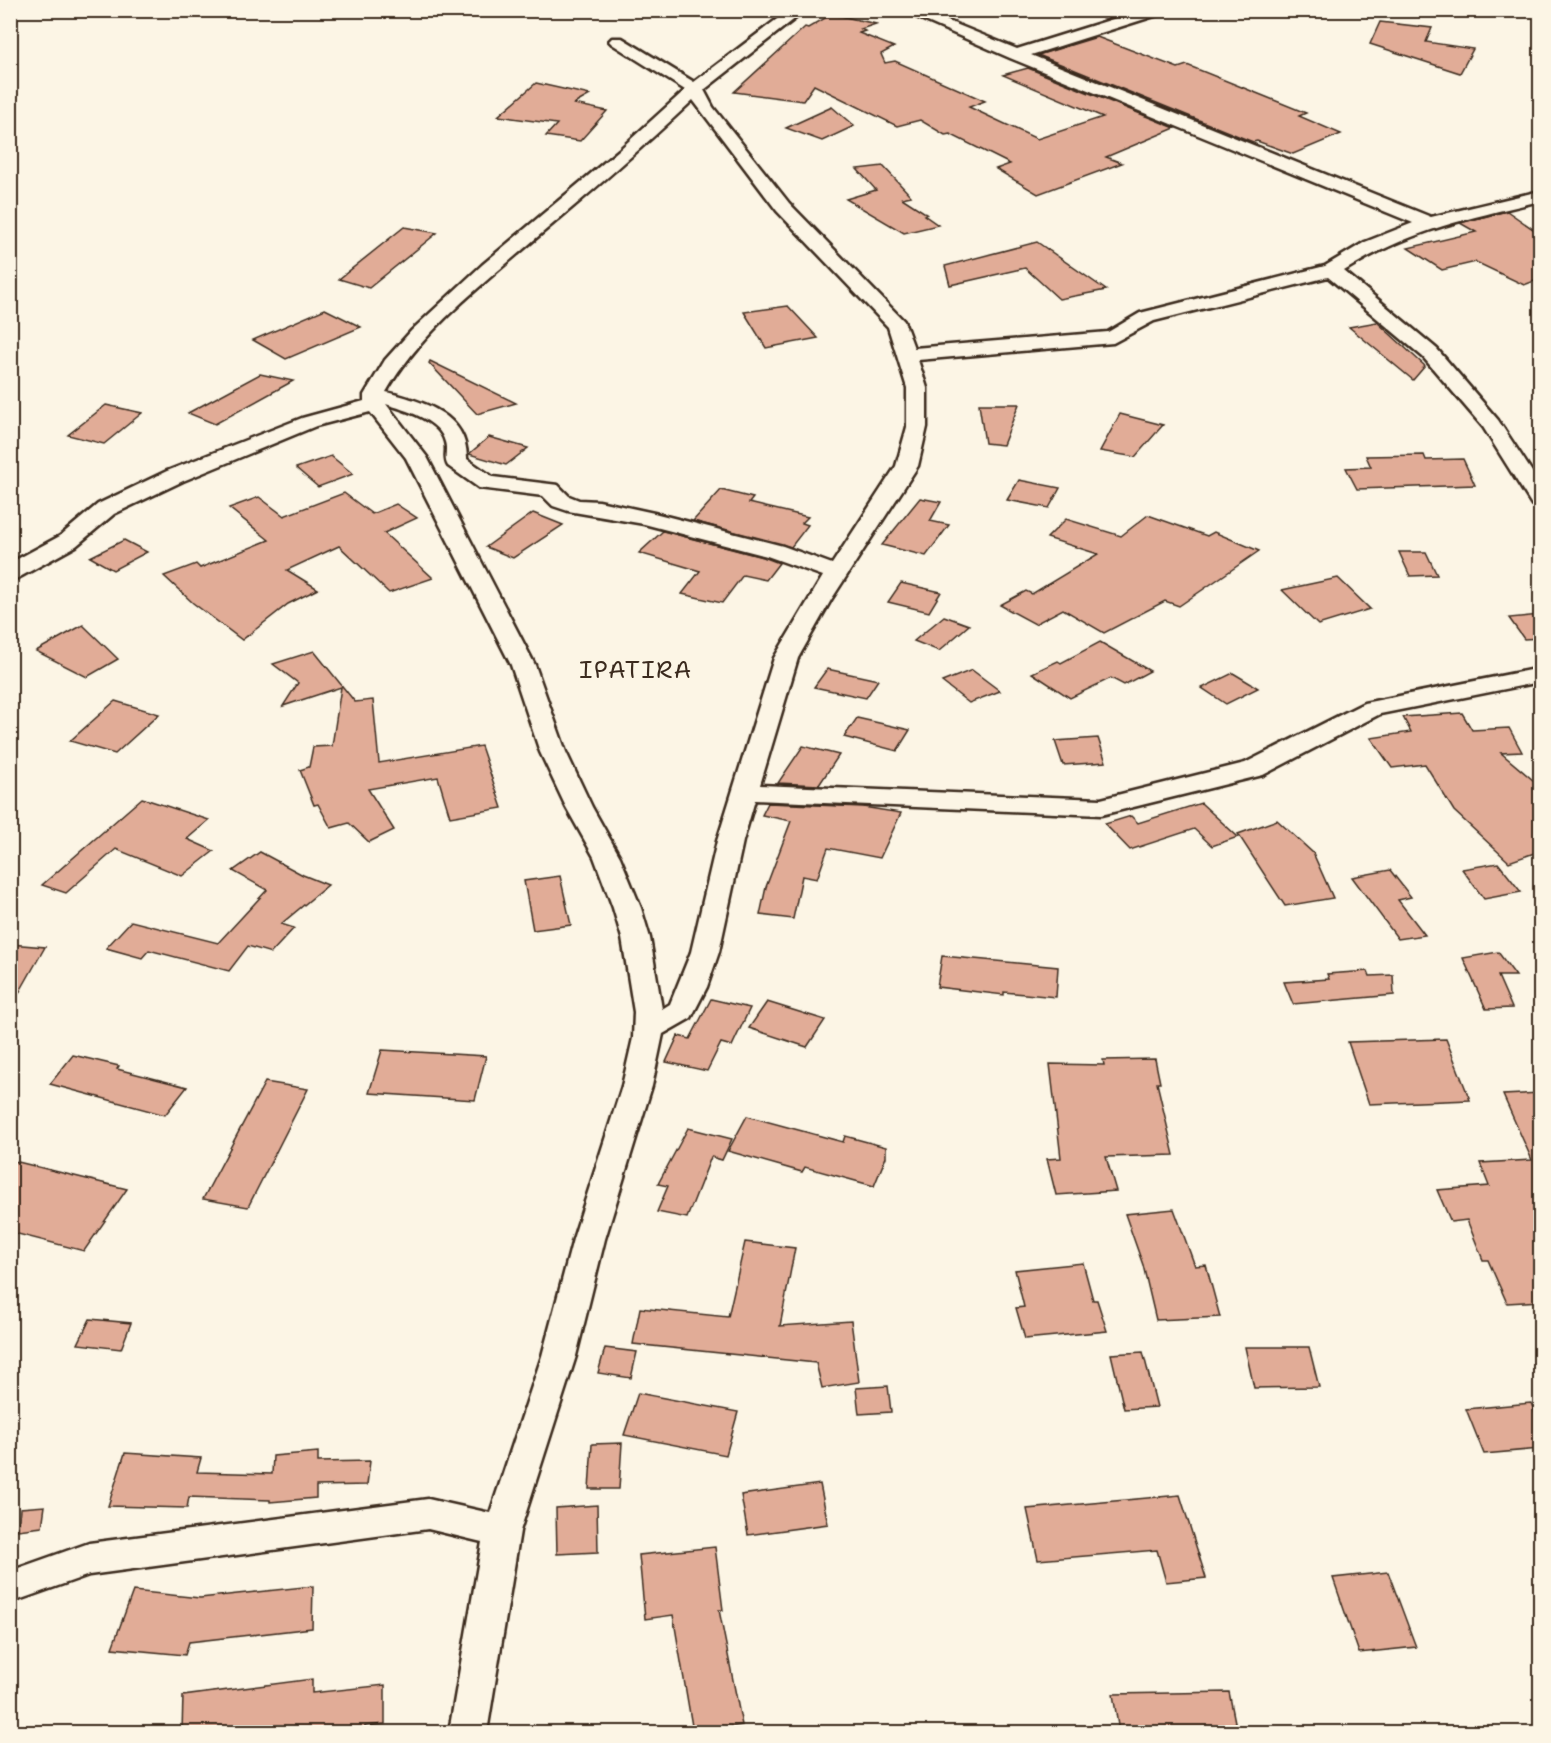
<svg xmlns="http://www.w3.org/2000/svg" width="1551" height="1743" font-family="'Shantell Sans',sans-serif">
	<rect width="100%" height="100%" fill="#fcf5e5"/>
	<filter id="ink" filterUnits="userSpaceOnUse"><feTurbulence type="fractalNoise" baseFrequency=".0167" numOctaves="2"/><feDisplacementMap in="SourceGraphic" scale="12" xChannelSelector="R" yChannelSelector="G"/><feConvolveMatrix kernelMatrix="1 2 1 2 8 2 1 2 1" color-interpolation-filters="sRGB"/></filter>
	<g filter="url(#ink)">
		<!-- building -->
		<g fill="#e1ac97" stroke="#3b2a1e" stroke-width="1.5">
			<path d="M 832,14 L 876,24 L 861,29 L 865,31 L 859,33 L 894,47 L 881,54 L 885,63 L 895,61 L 985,101 L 969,107 L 1037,139 L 1103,117 L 1003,75 L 1028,68 L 1175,128 L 1106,157 L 1122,163 L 1038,194 L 996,169 L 1010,164 L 950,134 L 945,135 L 920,120 L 897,126 L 814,85 L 803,101 L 734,92 L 805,27 L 808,28 Z"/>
			<path d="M 1380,22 L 1432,28 L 1426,42 L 1473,49 L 1460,73 L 1370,44 Z"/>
			<path d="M 1097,37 L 1178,68 L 1187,65 L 1306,113 L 1299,116 L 1341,134 L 1293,154 L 1257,141 L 1253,142 L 1038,55 Z"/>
			<path d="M 536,83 L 590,95 L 574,104 L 607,111 L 580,141 L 546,136 L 557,124 L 498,116 Z"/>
			<path d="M 832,107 L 854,126 L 822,141 L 786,128 Z"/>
			<path d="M 883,166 L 911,196 L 902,198 L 927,214 L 924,215 L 938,225 L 904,233 L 846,199 L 876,190 L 857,169 Z"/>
			<path d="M 1507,211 L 1540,234 L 1540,279 L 1524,285 L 1476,262 L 1442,270 L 1408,248 L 1476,232 L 1460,223 Z"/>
			<path d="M 404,227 L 437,233 L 369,288 L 339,279 Z"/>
			<path d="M 1037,242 L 1106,290 L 1059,299 L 1025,268 L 950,285 L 945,266 Z"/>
			<path d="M 788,306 L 818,338 L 766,348 L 744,312 Z"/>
			<path d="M 325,309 L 361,327 L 286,359 L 253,340 Z"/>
			<path d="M 1377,322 L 1425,366 L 1413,380 L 1349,327 Z"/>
			<path d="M 430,361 L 516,403 L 477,414 L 429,363 Z"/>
			<path d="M 260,374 L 293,381 L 215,424 L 188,413 Z"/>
			<path d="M 979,404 L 1019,404 L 1003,445 L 985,443 Z"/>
			<path d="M 106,405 L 142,413 L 104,444 L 68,435 Z"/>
			<path d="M 1120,414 L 1163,425 L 1135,457 L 1100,451 Z"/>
			<path d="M 489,437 L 528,448 L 506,465 L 469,454 Z"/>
			<path d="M 1424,455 L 1426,460 L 1463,459 L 1475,485 L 1357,489 L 1346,468 L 1371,467 L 1366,456 Z"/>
			<path d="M 331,456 L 353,474 L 318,487 L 296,468 Z"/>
			<path d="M 1019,480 L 1060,488 L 1049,508 L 1007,500 Z"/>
			<path d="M 721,490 L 753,498 L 749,503 L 808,517 L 802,523 L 808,525 L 791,547 L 693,521 Z"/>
			<path d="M 344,493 L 372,514 L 396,504 L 417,518 L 384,533 L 433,578 L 389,593 L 339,546 L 287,570 L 318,589 L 288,604 L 242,640 L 193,603 L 164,576 L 196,564 L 200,568 L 269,540 L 229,508 L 259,497 L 284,516 Z"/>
			<path d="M 920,498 L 941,502 L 930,521 L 949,525 L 926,556 L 882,545 Z"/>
			<path d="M 533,513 L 563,525 L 513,558 L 486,547 Z"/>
			<path d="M 1148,515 L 1207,536 L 1214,532 L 1259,551 L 1179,606 L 1165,601 L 1104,633 L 1063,609 L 1035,624 L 1000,605 L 1026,591 L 1032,594 L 1098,554 L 1047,538 L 1066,519 L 1121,536 Z"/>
			<path d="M 663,531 L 766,558 L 779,563 L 766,580 L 743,575 L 722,603 L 682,594 L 700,571 L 639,553 Z"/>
			<path d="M 124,540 L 147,552 L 113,570 L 90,557 Z"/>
			<path d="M 1399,552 L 1426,552 L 1437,575 L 1410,576 Z"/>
			<path d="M 1338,578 L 1370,609 L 1318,625 L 1282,590 Z"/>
			<path d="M 901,583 L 941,592 L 929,612 L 888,602 Z"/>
			<path d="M 1540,615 L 1540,638 L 1524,639 L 1509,618 Z"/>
			<path d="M 944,616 L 969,625 L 939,651 L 914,641 Z"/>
			<path d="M 83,625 L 118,659 L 87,677 L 36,651 Z"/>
			<path d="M 1100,642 L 1150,671 L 1124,685 L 1111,678 L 1070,698 L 1032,673 L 1058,661 L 1061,663 Z"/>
			<path d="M 314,651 L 355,702 L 373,700 L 379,763 L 481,746 L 502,808 L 450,817 L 438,777 L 368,789 L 394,830 L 369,842 L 349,823 L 331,828 L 318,804 L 314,805 L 300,770 L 309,767 L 313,747 L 332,746 L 341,687 L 283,706 L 298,683 L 273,664 Z"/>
			<path d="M 827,669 L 878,680 L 866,698 L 814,687 Z"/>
			<path d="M 972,670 L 1000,691 L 969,703 L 942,682 Z"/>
			<path d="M 1233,673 L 1258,688 L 1226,704 L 1202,688 Z"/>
			<path d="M 115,701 L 159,714 L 115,754 L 70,741 Z"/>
			<path d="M 1462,713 L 1472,730 L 1509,728 L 1522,752 L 1501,753 L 1540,786 L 1540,851 L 1509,862 L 1454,811 L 1425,764 L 1392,768 L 1371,738 L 1411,732 L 1403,717 Z"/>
			<path d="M 857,718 L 910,730 L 897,751 L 844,737 Z"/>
			<path d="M 1098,738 L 1106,762 L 1063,765 L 1055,741 Z"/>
			<path d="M 803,746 L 839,755 L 819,785 L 778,783 Z"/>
			<path d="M 142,798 L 209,820 L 187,839 L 214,851 L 182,876 L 116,849 L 66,893 L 42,885 Z"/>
			<path d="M 768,803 L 863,807 L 901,813 L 880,858 L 828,848 L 817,879 L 802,876 L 793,919 L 760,915 L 766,887 L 791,821 L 762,815 Z"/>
			<path d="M 1201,803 L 1238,837 L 1212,846 L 1194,829 L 1130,850 L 1105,824 L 1131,816 L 1138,823 Z"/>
			<path d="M 1277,820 L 1313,853 L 1333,898 L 1285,906 L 1238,834 Z"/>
			<path d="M 260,852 L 303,875 L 328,885 L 281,924 L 294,928 L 271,953 L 248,946 L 229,971 L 149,950 L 142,958 L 106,948 L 131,921 L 218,943 L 267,890 L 233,871 Z"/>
			<path d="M 1498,863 L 1521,892 L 1484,899 L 1462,869 Z"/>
			<path d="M 1390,870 L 1411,897 L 1398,900 L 1425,935 L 1398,939 L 1352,877 Z"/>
			<path d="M 560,876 L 571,925 L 533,930 L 524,881 Z"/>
			<path d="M 10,944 L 45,947 L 10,1009 Z"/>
			<path d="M 1498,952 L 1516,976 L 1498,976 L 1512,1008 L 1486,1009 L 1463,958 Z"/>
			<path d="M 942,956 L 1058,967 L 1056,997 L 1004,992 L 1004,995 L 937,987 Z"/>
			<path d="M 1368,971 L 1370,976 L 1393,975 L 1394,995 L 1293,1004 L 1284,982 L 1329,979 L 1327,974 Z"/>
			<path d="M 711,999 L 750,1008 L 732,1046 L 721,1043 L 707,1071 L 666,1062 L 678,1036 L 690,1039 Z"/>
			<path d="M 767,1002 L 825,1020 L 807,1047 L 749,1028 Z"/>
			<path d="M 1446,1039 L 1470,1100 L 1369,1104 L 1348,1042 Z"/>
			<path d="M 382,1050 L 486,1056 L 475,1100 L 369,1093 Z"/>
			<path d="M 73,1055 L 119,1066 L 117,1069 L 187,1087 L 165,1115 L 50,1084 Z"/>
			<path d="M 1155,1059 L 1160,1083 L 1157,1083 L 1174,1155 L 1106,1157 L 1116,1191 L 1056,1195 L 1047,1159 L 1061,1158 L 1050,1064 L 1104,1065 L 1103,1060 Z"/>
			<path d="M 265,1082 L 308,1089 L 248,1207 L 203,1199 Z"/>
			<path d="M 1540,1093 L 1540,1301 L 1507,1303 L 1488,1260 L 1483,1260 L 1467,1220 L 1451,1222 L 1437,1190 L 1489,1186 L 1480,1163 L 1532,1160 L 1503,1095 Z"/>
			<path d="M 747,1116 L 843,1142 L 845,1136 L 886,1147 L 886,1157 L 874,1186 L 805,1167 L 802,1172 L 728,1151 Z"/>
			<path d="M 688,1128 L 732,1139 L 722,1160 L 711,1157 L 687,1218 L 657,1212 L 668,1186 L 658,1184 Z"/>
			<path d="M 10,1160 L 127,1189 L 84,1251 L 10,1232 Z"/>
			<path d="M 1174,1209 L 1195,1266 L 1206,1265 L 1220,1317 L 1156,1320 L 1143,1265 L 1125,1214 Z"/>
			<path d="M 745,1242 L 795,1248 L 780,1326 L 851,1321 L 859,1382 L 822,1388 L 816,1363 L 633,1344 L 640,1308 L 728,1317 Z"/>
			<path d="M 1083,1263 L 1093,1300 L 1097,1300 L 1107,1331 L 1025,1339 L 1016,1308 L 1024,1307 L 1015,1270 Z"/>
			<path d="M 90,1319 L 131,1323 L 121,1349 L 78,1344 Z"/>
			<path d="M 1245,1347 L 1309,1347 L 1319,1387 L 1254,1388 Z"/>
			<path d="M 605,1348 L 637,1352 L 631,1378 L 598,1373 Z"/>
			<path d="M 1143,1352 L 1157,1407 L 1124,1409 L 1111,1354 Z"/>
			<path d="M 888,1386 L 891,1412 L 859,1414 L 856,1388 Z"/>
			<path d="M 638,1393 L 738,1412 L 726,1455 L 624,1435 Z"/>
			<path d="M 1531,1403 L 1540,1424 L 1540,1449 L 1484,1454 L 1466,1409 Z"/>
			<path d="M 622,1443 L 619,1489 L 589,1489 L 592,1444 Z"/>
			<path d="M 318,1452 L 318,1462 L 370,1461 L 367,1485 L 316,1486 L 316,1498 L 270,1502 L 270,1500 L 189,1497 L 187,1508 L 108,1506 L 125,1453 L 201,1458 L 197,1472 L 272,1474 L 273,1456 Z"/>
			<path d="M 820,1484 L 828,1524 L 748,1535 L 741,1495 Z"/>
			<path d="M 1180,1495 L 1206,1578 L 1166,1582 L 1157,1550 L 1038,1560 L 1027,1509 Z"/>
			<path d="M 597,1505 L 598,1552 L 557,1554 L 556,1508 Z"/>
			<path d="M 45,1506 L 42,1527 L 18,1530 L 20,1508 Z"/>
			<path d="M 715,1547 L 723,1610 L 719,1610 L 742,1725 L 693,1732 L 673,1615 L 645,1619 L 639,1555 Z"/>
			<path d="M 1388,1572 L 1416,1647 L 1359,1653 L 1333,1578 Z"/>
			<path d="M 313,1586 L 312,1628 L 189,1642 L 185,1655 L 112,1648 L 133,1591 L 200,1598 Z"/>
			<path d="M 312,1679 L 312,1693 L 385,1685 L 385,1724 L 365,1726 L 364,1732 L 182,1732 L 183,1696 Z"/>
			<path d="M 1229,1692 L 1237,1732 L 1119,1732 L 1113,1694 Z"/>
		</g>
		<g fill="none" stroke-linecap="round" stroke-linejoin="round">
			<!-- minor casing -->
			<g stroke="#3b2a1e" stroke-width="5">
				<path id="minor" d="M 789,10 L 806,10 L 704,90 L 713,107 L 789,203 L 904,321 L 914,348 L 1108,332 L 1140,313 L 1325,266 L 1365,242 L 1413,223 L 1010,58 L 900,10 L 921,10 L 1017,49 L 1142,10 L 1166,10 L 1164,13 L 1031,55 L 1431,217 L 1540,191 L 1540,201 C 1467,219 1409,230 1344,271 L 1437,349 L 1498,420 L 1540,484 L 1540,506 L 1532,505 L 1483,427 L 1423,357 L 1328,277 L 1154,321 L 1113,343 L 918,360 L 927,388 L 927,427 L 918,466 L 831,600 L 798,658 L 760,785 L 1101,799 L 1245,763 L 1364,703 L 1540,668 L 1540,682 L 1380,714 L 1263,775 L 1101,815 L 755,800 L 743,841 L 719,952 L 707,987 L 691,1018 L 663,1034 L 652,1086 L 605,1239 L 576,1356 L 520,1531 L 487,1732 L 449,1732 L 482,1542 L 428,1529 L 89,1575 L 10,1603 L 10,1571 L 89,1543 L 428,1499 L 490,1513 L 542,1356 L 573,1239 L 622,1086 L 633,1038 L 634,1012 L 622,938 L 613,908 L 594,857 L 566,807 L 540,752 L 511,665 L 406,458 L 370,412 L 316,426 L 183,481 L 114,514 L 76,546 L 18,578 L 10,580 L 10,563 L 60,536 L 98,504 L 167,471 L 302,418 L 364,401 L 364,395 L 385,360 L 412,330 L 482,265 L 619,150 L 685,90 L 612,44 L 609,41 L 612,38 L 622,38 L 694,82 ZM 693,100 L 777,211 L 888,327 L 907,388 L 907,427 L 896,466 L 832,564 L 783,546 L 654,513 L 599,501 L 579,500 L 569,496 L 558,485 L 493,477 L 467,459 C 468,414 422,401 386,392 C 420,332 483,284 535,239 C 589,194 642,148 693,100 ZM 386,404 C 405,410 440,420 445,442 C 448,451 443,458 448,466 L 479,488 L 543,496 L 553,506 L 568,511 L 644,524 L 767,556 L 823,576 L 774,658 L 717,841 L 691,952 L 670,1004 L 662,1009 L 650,938 L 641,908 L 620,857 L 592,807 L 566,752 L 535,665 L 427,457 Z"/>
			</g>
			<!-- minor -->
			<use href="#minor" fill="#fcf5e5" fill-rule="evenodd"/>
		</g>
	</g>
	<g text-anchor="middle" stroke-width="4.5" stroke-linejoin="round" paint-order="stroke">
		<!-- quarter labels -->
		<g font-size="24" letter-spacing="1.5" fill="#3b2a1e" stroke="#fcf5e5">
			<text x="636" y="678">IPATIRA</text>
		</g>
	</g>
	<!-- margin -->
	<rect width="1551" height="1743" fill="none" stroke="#fcf5e5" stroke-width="36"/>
	<rect x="18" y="18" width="1515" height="1707" fill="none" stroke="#3b2a1e" stroke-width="2" filter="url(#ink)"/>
</svg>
